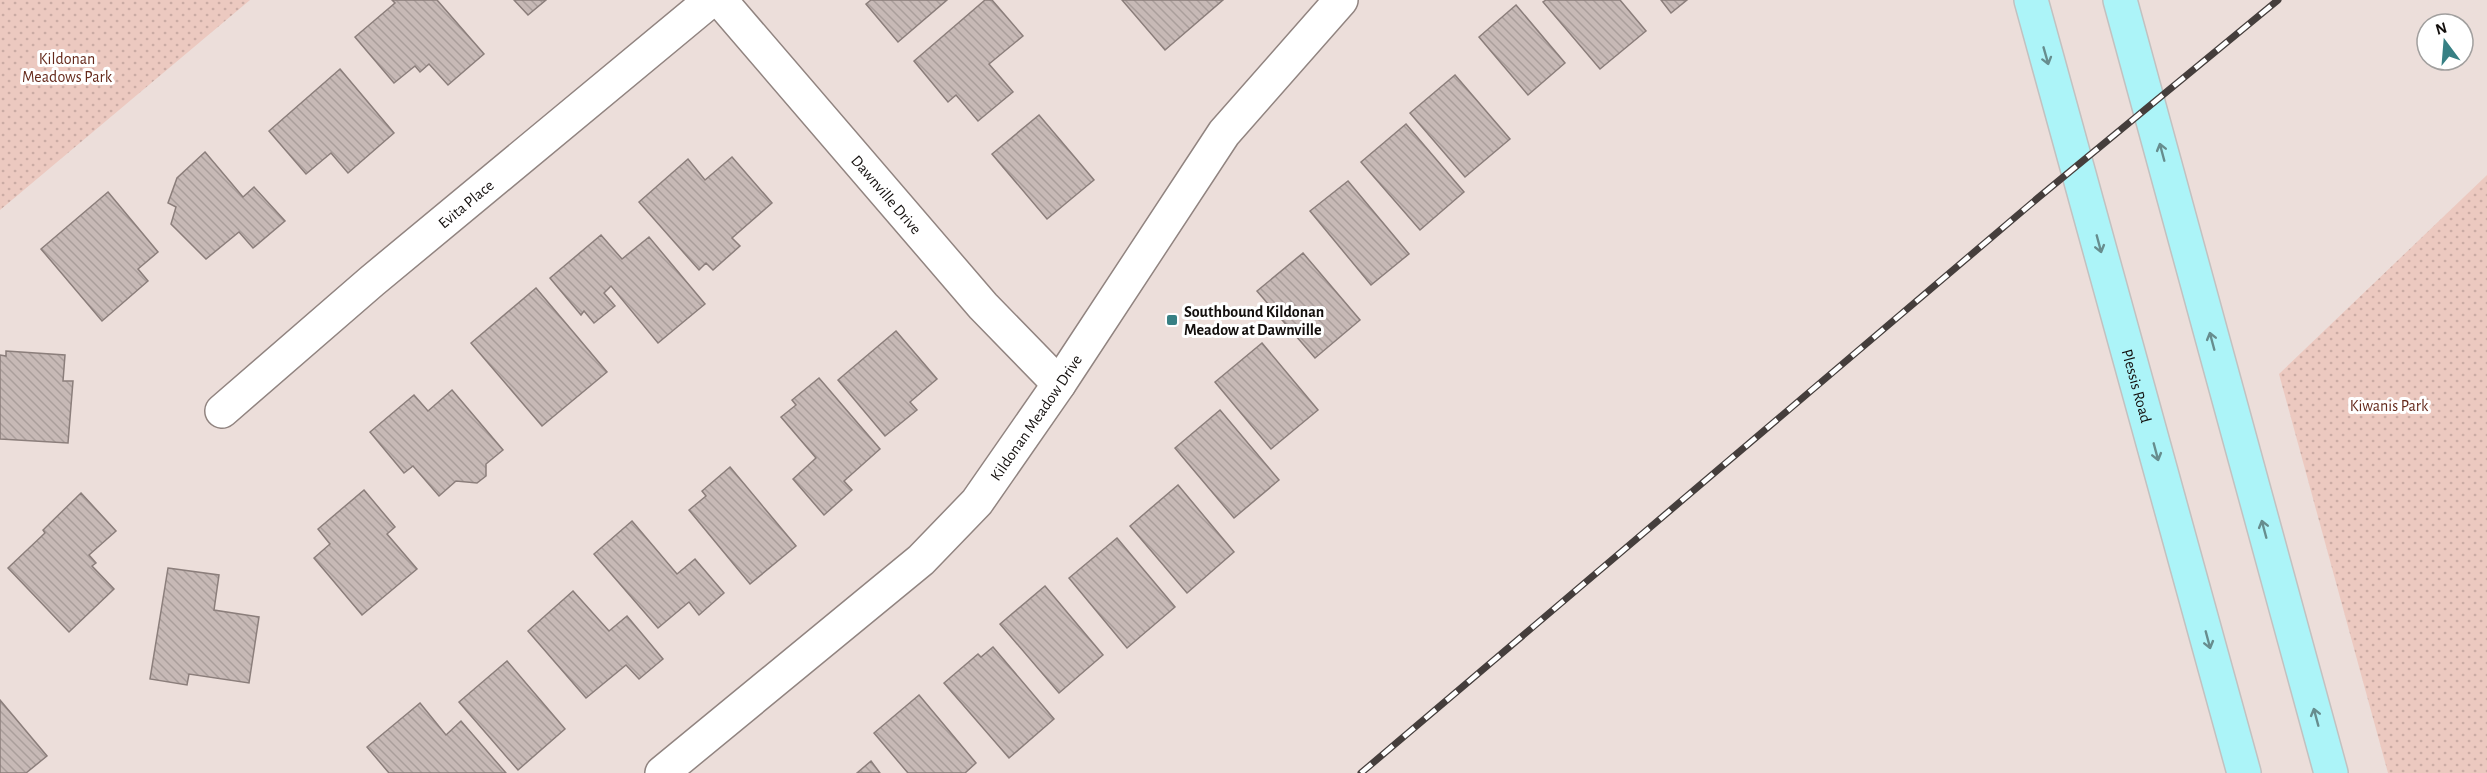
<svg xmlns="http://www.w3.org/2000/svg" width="2487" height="773" font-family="'Alegreya Sans',sans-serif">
	<defs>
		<pattern id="park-dots" width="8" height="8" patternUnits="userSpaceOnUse" patternTransform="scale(1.5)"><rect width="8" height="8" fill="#ecc9c0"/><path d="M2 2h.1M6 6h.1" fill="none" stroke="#caaba4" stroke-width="1.8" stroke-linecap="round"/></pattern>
		<pattern id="building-back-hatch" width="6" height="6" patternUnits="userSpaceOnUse" patternTransform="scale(1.5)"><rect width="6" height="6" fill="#c7b9b6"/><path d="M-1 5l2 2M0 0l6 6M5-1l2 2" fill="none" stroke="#aa9e9b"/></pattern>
	</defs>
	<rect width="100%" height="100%" fill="#ecdeda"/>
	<!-- park -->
	<g fill="url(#park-dots)">
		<path d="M 0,0 L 250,0 L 0,210 Z"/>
		<path d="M 2487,175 L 2487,773 L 2388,773 L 2279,374 Z"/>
	</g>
	<!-- building -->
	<g fill="url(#building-back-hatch)" stroke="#8b7e7b" stroke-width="1.5">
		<path d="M 392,0 L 437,0 L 484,54 L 448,85 L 429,64 L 420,72 L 415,66 L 394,83 L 355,37 L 395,3 Z"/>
		<path d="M 514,0 L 546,0 L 528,15 Z"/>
		<path d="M 871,0 L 947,0 L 898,42 L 866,4 Z"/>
		<path d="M 985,0 L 992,0 L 1023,36 L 989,64 L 1013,92 L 978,121 L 956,95 L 948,102 L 914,61 Z"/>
		<path d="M 1122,0 L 1223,0 L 1165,50 Z"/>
		<path d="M 1546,0 L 1620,0 L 1646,31 L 1600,69 L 1543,2 Z"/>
		<path d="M 1661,0 L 1687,0 L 1671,13 Z"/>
		<path d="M 1516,5 L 1565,63 L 1528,95 L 1479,37 Z"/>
		<path d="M 340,69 L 394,133 L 348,173 L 331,153 L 306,174 L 269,131 Z"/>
		<path d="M 1455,75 L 1510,139 L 1465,177 L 1410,113 Z"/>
		<path d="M 1039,115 L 1094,180 L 1047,219 L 992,154 Z"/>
		<path d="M 1406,124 L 1464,192 L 1420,230 L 1361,162 Z"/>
		<path d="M 205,152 L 243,197 L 254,187 L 285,221 L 253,248 L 239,232 L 206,259 L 171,224 L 176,207 L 168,203 L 177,178 Z"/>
		<path d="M 732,157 L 772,203 L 732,238 L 740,246 L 713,270 L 706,263 L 699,270 L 639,202 L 688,159 L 705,180 Z"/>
		<path d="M 1348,181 L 1409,254 L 1371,285 L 1310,211 Z"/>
		<path d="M 108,192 L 158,252 L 138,269 L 148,281 L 102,321 L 41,249 Z"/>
		<path d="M 601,235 L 622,259 L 649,237 L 705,304 L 658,343 L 611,286 L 604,293 L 615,306 L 594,323 L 584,311 L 581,315 L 550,278 Z"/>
		<path d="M 1303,253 L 1360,320 L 1315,358 L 1257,291 Z"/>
		<path d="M 536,288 L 607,372 L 542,426 L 471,343 Z"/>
		<path d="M 896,331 L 937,379 L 910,402 L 917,410 L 885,436 L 838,380 Z"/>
		<path d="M 1262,343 L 1318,410 L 1271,449 L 1215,382 Z"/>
		<path d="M 6,351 L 65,355 L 63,381 L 73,381 L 68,443 L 0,439 L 0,355 L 6,356 Z"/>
		<path d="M 819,378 L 880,449 L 844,481 L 852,490 L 824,515 L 793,479 L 816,458 L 781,417 L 796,405 L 792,400 Z"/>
		<path d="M 452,390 L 503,450 L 486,464 L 486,476 L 477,483 L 456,481 L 439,496 L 413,466 L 404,473 L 370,432 L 414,395 L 428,411 Z"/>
		<path d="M 1220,410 L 1279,480 L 1234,518 L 1175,448 Z"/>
		<path d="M 730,467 L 796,546 L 750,584 L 689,510 L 706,496 L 702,491 Z"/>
		<path d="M 1178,485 L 1234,552 L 1187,593 L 1130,526 Z"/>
		<path d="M 364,490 L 395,527 L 387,534 L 417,569 L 362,615 L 314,558 L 330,544 L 318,529 Z"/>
		<path d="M 81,493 L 116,531 L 89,555 L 96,563 L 92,566 L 114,589 L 69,632 L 8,568 L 45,533 L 43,530 Z"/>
		<path d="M 632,521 L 677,574 L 695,559 L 724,593 L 699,615 L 689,602 L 658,628 L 594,554 Z"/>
		<path d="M 1117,538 L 1175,607 L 1127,648 L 1069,578 Z"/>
		<path d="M 168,568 L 219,575 L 214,610 L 259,617 L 249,683 L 189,674 L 187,685 L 150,679 Z"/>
		<path d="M 1045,586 L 1103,655 L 1059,693 L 1000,624 Z"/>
		<path d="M 573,591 L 609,631 L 627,616 L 663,659 L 639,679 L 626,665 L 586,698 L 528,631 Z"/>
		<path d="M 993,647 L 1054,719 L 1009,758 L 944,683 L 978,654 L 981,657 Z"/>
		<path d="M 507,661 L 565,729 L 518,770 L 459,702 Z"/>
		<path d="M 919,695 L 976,763 L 965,773 L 908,773 L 874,733 Z"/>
		<path d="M 0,700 L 47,756 L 26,773 L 0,773 Z"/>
		<path d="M 420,703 L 446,735 L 461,721 L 506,773 L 389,773 L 367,747 Z"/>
		<path d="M 871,761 L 880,773 L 857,773 Z"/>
	</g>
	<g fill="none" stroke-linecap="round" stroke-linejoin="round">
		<!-- minor casing -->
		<g stroke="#918480" stroke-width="36">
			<g id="minor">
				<path id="s1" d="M 720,0 L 983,306 L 1059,384"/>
				<path id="s2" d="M 222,411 L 372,281 L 711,0"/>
				<path id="s3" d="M 662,773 L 921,560 L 977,502 L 1059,384 L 1224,133 L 1341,0"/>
			</g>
		</g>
		<!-- major casing -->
		<g stroke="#c2c1c0" stroke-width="36">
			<g id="major">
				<path id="s4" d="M 2031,0 L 2244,773"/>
				<path d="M 2120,0 L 2331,773"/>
			</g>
		</g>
		<!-- minor -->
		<use href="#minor" stroke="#fff" stroke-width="33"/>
		<!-- major -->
		<use href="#major" stroke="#acf4f8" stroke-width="33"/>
		<!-- rail casing -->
		<g stroke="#453e3c" stroke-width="7">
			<path id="rail" d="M 1361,773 L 2039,197 L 2278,0"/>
		</g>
		<!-- rail -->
		<use href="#rail" stroke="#fff" stroke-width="4.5" stroke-dasharray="14" stroke-linecap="butt"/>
	</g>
	<!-- one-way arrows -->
	<defs><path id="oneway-shaft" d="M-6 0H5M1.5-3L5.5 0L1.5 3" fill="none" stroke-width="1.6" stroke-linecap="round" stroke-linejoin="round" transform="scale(1.5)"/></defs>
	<g stroke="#678d8e">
		<use href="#oneway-shaft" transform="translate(2046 56) rotate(74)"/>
		<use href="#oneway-shaft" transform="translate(2162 152) rotate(-105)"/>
		<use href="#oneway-shaft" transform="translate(2099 244) rotate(75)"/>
		<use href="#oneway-shaft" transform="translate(2212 341) rotate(-105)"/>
		<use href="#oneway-shaft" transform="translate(2156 452) rotate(75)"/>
		<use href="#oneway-shaft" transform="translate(2264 529) rotate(-105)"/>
		<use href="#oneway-shaft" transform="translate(2208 640) rotate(75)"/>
		<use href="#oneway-shaft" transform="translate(2316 717) rotate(-105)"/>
	</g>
	<!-- markers -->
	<rect fill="#378084" stroke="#fff" stroke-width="2" x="1166" y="314" width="12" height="12" rx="3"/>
	<g text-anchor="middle" stroke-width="6" stroke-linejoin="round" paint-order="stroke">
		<!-- park labels -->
		<g font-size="16" fill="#65291b" stroke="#fff">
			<text x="67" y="64">Kildonan<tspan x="67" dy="18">Meadows Park</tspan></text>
			<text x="2389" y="411">Kiwanis Park</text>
		</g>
		<!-- street labels -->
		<g font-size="16" fill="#130f0d" stroke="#fff">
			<text dy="6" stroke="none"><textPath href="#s1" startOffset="256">Dawnville Drive</textPath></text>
			<text dy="6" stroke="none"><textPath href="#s2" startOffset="320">Evita Place</textPath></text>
			<text dy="6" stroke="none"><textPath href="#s4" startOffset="400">Plessis Road</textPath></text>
			<text dy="6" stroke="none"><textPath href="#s3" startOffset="519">Kildonan Meadow Drive</textPath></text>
		</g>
		<!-- poi labels -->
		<g font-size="16" font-weight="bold" fill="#130f0d" stroke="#fff" text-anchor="start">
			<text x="1184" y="317">Southbound Kildonan<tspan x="1184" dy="18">Meadow at Dawnville</tspan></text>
		</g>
	</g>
	<!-- north arrow -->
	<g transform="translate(2445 42) rotate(344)"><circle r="28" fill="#ffffff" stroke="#a19f9e" stroke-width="1.5"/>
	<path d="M0-4.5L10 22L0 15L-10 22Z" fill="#378084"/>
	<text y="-9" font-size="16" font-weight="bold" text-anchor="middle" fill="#130f0d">N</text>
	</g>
</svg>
